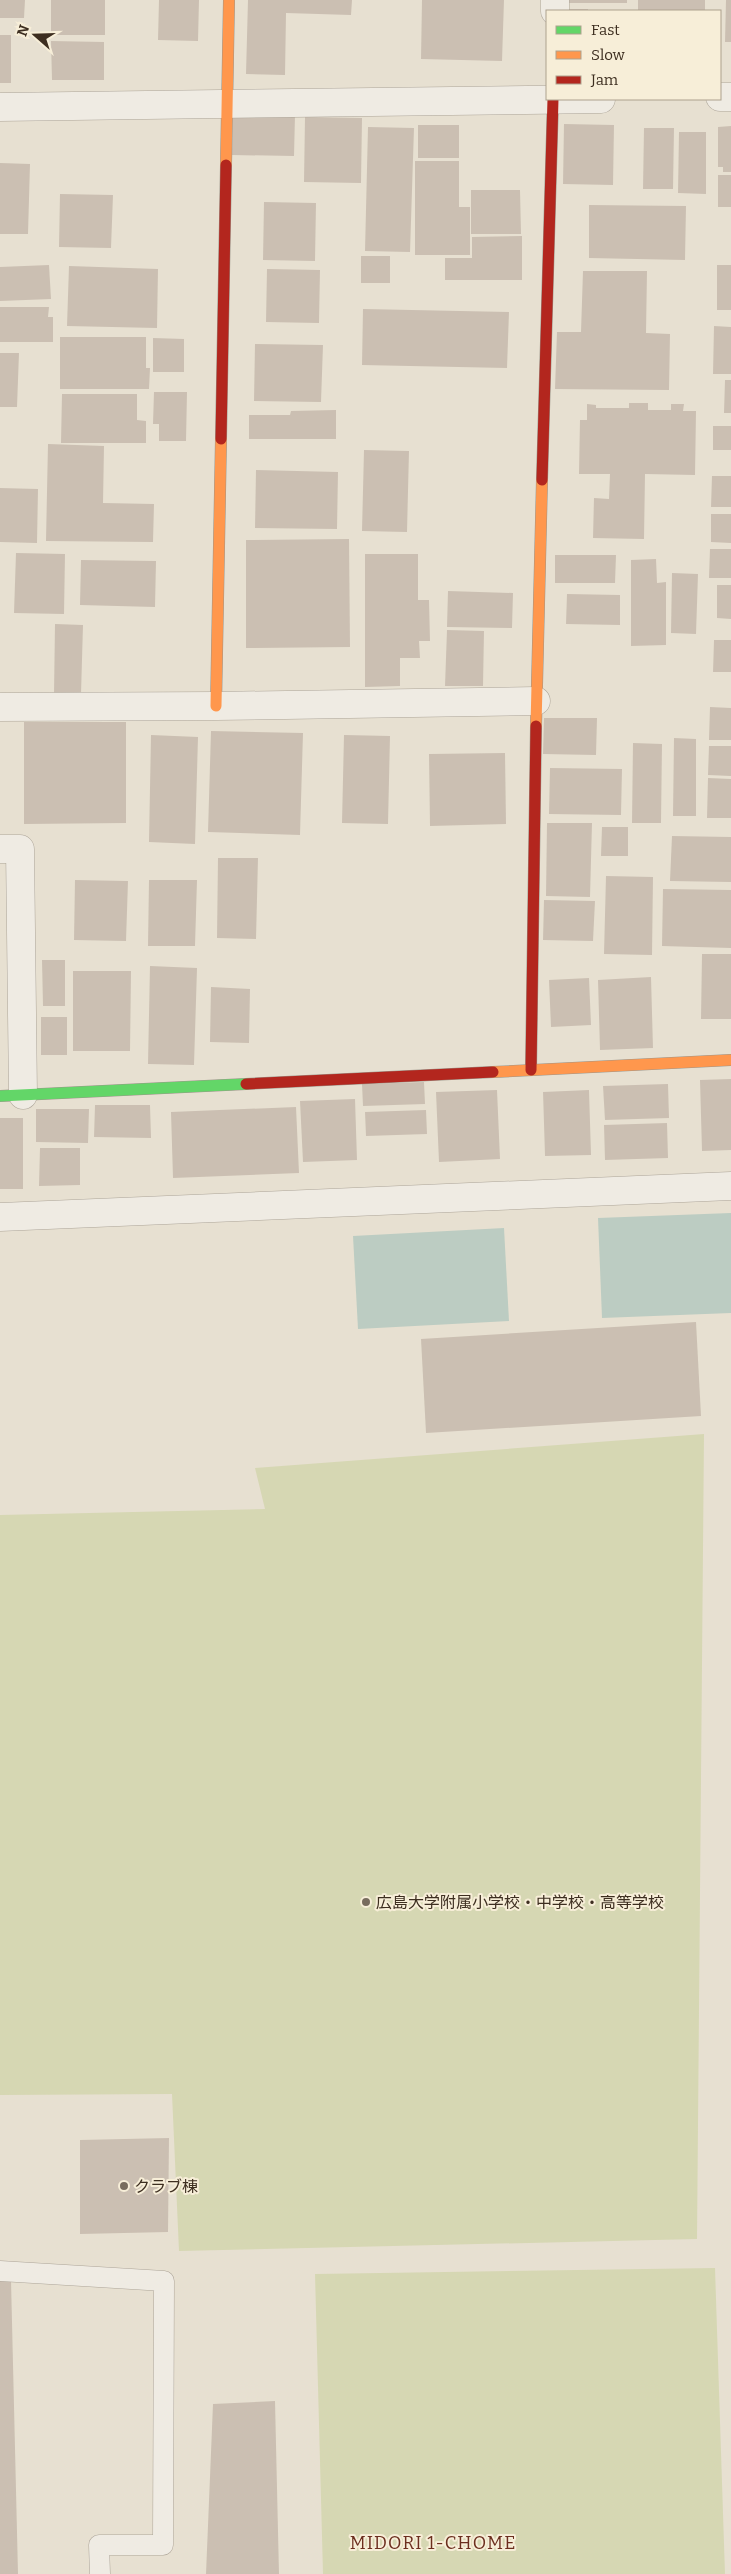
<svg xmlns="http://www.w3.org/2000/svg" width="731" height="2574" font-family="Bitter,'Noto Sans JP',serif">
	<rect width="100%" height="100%" fill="#e7e0d1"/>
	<!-- green -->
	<g fill="#d6d7b3">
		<path d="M 704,1434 L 697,2239 L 179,2251 L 172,2094 L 0,2095 L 0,1515 L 265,1509 L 255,1468 Z"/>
		<path d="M 715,2268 L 725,2574 L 323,2574 L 315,2274 Z"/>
	</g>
	<!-- water -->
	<g fill="#bcccc2">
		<path d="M 731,1213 L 731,1313 L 602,1318 L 598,1218 Z"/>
		<path d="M 504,1228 L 509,1321 L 358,1329 L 353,1236 Z"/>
	</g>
	<!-- building -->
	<g fill="#cbbfb2">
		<path d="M 0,0 L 25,0 L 24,18 L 0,18 Z"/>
		<rect x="51" y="0" width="54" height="35"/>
		<path d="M 159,0 L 199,0 L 198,41 L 158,40 Z"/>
		<path d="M 248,0 L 352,0 L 351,15 L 286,13 L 285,75 L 246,74 Z"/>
		<path d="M 422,0 L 504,0 L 502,61 L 421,59 Z"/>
		<rect x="567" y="0" width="60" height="3"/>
		<rect x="638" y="0" width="67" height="11"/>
		<path d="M 726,0 L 731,0 L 731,42 L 725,42 Z"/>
		<rect x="568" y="9" width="20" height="2"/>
		<rect x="0" y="35" width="11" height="48"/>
		<path d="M 51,41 L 104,42 L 104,80 L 52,80 Z"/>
		<path d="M 233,114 L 295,115 L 294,156 L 232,155 Z"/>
		<path d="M 305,117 L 362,118 L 361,183 L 304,182 Z"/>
		<path d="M 564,124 L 614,125 L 613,185 L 563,184 Z"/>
		<rect x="418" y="125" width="41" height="33"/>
		<path d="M 731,126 L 731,172 L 723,172 L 723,167 L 718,167 L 718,127 Z"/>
		<path d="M 368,127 L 414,128 L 410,252 L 365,251 Z"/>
		<path d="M 644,128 L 674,128 L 673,189 L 643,189 Z"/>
		<path d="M 679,132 L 706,132 L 706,194 L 678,193 Z"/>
		<path d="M 415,161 L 459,161 L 459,207 L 470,207 L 470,255 L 415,255 Z"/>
		<path d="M 0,163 L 30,164 L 28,234 L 0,234 Z"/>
		<rect x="718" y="175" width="13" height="32"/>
		<path d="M 471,190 L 520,190 L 521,234 L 471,234 Z"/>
		<path d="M 60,194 L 113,195 L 111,248 L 59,247 Z"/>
		<path d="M 264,202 L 316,203 L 315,261 L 263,260 Z"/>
		<path d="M 589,205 L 686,206 L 685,260 L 589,258 Z"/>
		<path d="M 522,236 L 522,280 L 445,280 L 445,258 L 472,258 L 472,237 Z"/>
		<rect x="361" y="256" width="29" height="27"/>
		<path d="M 49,265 L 51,299 L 0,301 L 0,267 Z"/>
		<rect x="717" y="265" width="14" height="45"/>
		<path d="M 69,266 L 158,269 L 157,328 L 67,326 Z"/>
		<path d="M 267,269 L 320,270 L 319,323 L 266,322 Z"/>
		<path d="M 583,271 L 647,271 L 646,333 L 670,334 L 669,390 L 555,389 L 557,332 L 581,332 Z"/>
		<path d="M 0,307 L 49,307 L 48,317 L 53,317 L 53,342 L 0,342 Z"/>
		<path d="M 363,309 L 509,312 L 507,368 L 362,365 Z"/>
		<path d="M 714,326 L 731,327 L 731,374 L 713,374 Z"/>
		<path d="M 60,337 L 146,337 L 146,368 L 150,368 L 149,389 L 60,389 Z"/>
		<path d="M 153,338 L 184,339 L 184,372 L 153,372 Z"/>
		<path d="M 255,344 L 323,345 L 321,402 L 254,401 Z"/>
		<path d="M 0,353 L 19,353 L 17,407 L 0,407 Z"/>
		<path d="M 725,380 L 731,380 L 731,413 L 724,413 Z"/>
		<path d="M 154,392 L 187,392 L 186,441 L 159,441 L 159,424 L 153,424 Z"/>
		<path d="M 62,394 L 137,394 L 137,420 L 146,421 L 146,443 L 61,443 Z"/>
		<path d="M 629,403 L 648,403 L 648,410 L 671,410 L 671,404 L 684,404 L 683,411 L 696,411 L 695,475 L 645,474 L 644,539 L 593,538 L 594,498 L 609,499 L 610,474 L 579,474 L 580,420 L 587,420 L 587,404 L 596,405 L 596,408 L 629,408 Z"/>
		<path d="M 336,410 L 336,439 L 249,439 L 249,415 L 290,415 L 291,411 Z"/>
		<rect x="713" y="426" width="18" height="24"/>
		<path d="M 48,444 L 104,446 L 103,503 L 154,504 L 153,542 L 46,541 Z"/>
		<path d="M 364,450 L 409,451 L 407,532 L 362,531 Z"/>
		<path d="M 256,470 L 338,472 L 337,529 L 255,528 Z"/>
		<path d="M 712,476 L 731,476 L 731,507 L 711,507 Z"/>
		<path d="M 0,488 L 38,489 L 37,543 L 0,542 Z"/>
		<path d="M 711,514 L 731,514 L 731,543 L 711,542 Z"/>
		<path d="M 349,539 L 350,647 L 246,648 L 246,540 Z"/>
		<path d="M 710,549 L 731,549 L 731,578 L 709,578 Z"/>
		<path d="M 16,553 L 65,554 L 64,614 L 14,613 Z"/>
		<path d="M 365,554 L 418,554 L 418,600 L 429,600 L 430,641 L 419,641 L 420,658 L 400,658 L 400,686 L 365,687 Z"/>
		<path d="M 555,555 L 616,555 L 615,583 L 555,583 Z"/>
		<path d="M 656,559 L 657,583 L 666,582 L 666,645 L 631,646 L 631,560 Z"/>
		<path d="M 81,560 L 156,561 L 155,607 L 80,605 Z"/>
		<path d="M 672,573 L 698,574 L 696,634 L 671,633 Z"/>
		<path d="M 717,585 L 731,585 L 731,619 L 717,618 Z"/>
		<path d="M 448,591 L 513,593 L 512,628 L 447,627 Z"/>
		<path d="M 567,594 L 620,595 L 620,625 L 566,624 Z"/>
		<path d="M 55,624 L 83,625 L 81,694 L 54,694 Z"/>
		<path d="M 447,630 L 484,631 L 483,686 L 445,686 Z"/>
		<path d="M 714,640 L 731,640 L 731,672 L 713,672 Z"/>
		<path d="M 710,707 L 731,708 L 731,740 L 709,740 Z"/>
		<path d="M 544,718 L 597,718 L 596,755 L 543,754 Z"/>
		<path d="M 24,722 L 126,722 L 126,823 L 24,824 Z"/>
		<path d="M 211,731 L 303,733 L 300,835 L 208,832 Z"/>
		<path d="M 151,735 L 198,737 L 195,844 L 149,842 Z"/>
		<path d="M 344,735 L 390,736 L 388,824 L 342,823 Z"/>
		<path d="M 674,738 L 696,739 L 696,816 L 673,816 Z"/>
		<path d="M 633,743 L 662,744 L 661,823 L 632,823 Z"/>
		<path d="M 709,746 L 731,746 L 731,776 L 708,775 Z"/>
		<path d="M 505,753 L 506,824 L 430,826 L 429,754 Z"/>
		<path d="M 550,768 L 622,769 L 621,815 L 549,814 Z"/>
		<path d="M 708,778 L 731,779 L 731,818 L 707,818 Z"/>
		<path d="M 547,823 L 592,823 L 590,897 L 546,896 Z"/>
		<path d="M 602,827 L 628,827 L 628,856 L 601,856 Z"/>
		<path d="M 672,836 L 731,837 L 731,882 L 670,881 Z"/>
		<path d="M 218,858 L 258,858 L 256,939 L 217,938 Z"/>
		<path d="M 606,876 L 653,877 L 652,955 L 604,954 Z"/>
		<path d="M 75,880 L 128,881 L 126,941 L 74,940 Z"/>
		<path d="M 149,880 L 197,880 L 195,946 L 148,946 Z"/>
		<path d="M 663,889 L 731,890 L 731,948 L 662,946 Z"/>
		<path d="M 544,900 L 595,901 L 593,941 L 543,940 Z"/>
		<path d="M 702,954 L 731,954 L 731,1019 L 701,1019 Z"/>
		<path d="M 42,960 L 65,960 L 65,1006 L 43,1006 Z"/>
		<path d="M 150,966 L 197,968 L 194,1065 L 148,1064 Z"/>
		<path d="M 73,971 L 131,971 L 130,1051 L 73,1051 Z"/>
		<path d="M 651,977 L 653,1048 L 600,1050 L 598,980 Z"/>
		<path d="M 589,978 L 591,1025 L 551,1027 L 549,980 Z"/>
		<path d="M 211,987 L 250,989 L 249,1043 L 210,1042 Z"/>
		<rect x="41" y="1017" width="26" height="38"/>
		<path d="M 731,1079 L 731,1150 L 702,1151 L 700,1080 Z"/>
		<path d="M 424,1082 L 425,1104 L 363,1106 L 362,1084 Z"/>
		<path d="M 668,1084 L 669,1118 L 605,1120 L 603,1086 Z"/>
		<path d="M 497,1090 L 500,1159 L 439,1162 L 436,1092 Z"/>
		<path d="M 589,1090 L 591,1155 L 545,1156 L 543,1092 Z"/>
		<path d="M 355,1099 L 357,1160 L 303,1162 L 300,1101 Z"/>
		<path d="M 95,1105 L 150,1105 L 151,1138 L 94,1137 Z"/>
		<path d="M 296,1107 L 299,1173 L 173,1178 L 171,1112 Z"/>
		<path d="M 36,1109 L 89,1109 L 88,1143 L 36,1142 Z"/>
		<path d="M 426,1110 L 427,1134 L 366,1136 L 365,1112 Z"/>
		<rect x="0" y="1118" width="23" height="71"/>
		<path d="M 667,1123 L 668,1158 L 605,1160 L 604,1125 Z"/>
		<path d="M 40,1148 L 80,1148 L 80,1185 L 39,1186 Z"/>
		<path d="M 696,1322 L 701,1416 L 426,1433 L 421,1339 Z"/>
		<path d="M 169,2138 L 168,2232 L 80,2234 L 80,2140 Z"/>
		<path d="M 11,2280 L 18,2574 L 0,2574 L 0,2281 Z"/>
		<path d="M 275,2401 L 279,2574 L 206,2574 L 213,2404 Z"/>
	</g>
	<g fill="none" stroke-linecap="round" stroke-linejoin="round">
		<!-- lane casing -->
		<g stroke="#ada599" stroke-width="21">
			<path id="lane" d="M 0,2271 L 164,2281 L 163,2545 L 99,2545 L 100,2574"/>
		</g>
		<!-- street casing -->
		<g stroke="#ada599" stroke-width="29">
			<g id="street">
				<path d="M 555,11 L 555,0"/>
				<path d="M 720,97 L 731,97"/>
				<path d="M 0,107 L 601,99"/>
				<path d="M 0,707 L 216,706 L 536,701"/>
				<path d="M 0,849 L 20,849 L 23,1095"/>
				<path d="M 0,1217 L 731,1186"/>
			</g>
		</g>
		<!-- fast casing -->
		<g stroke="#9c958a" stroke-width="12">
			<path id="fast" d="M 0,1096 L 246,1084"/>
		</g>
		<!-- slow casing -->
		<g stroke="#9c958a" stroke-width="12">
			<g id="slow">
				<path d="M 226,165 L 229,0"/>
				<path d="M 216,706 L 221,439"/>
				<path d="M 536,726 L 542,480"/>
				<path d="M 493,1072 L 731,1060"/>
			</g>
		</g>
		<!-- jam casing -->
		<g stroke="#9c958a" stroke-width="12">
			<g id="jam">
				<path d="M 221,439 L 226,165"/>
				<path d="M 542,480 L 553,99"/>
				<path d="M 531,1070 L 536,726"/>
				<path d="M 246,1084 L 493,1072"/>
			</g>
		</g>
		<!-- lane -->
		<use href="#lane" stroke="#efebe3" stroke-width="20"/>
		<!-- street -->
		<use href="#street" stroke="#efebe3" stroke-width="28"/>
		<!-- fast -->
		<use href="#fast" stroke="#63d668" stroke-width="11"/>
		<!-- slow -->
		<use href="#slow" stroke="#ff974d" stroke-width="11"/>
		<!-- jam -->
		<use href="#jam" stroke="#b3261e" stroke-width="11"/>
	</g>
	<!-- markers -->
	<g fill="#786c5e" stroke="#f7eed8" stroke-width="2">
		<circle cx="366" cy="1902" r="5"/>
		<circle cx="124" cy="2186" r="5"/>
	</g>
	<g text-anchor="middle" stroke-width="4" stroke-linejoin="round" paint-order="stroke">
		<!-- poi labels -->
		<g font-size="16" fill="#3d2e20" stroke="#f7eed8" text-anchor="start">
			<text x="376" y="1908">広島大学附属小学校・中学校・高等学校</text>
			<text x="134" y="2192">クラブ棟</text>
		</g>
		<!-- neighbourhood labels -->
		<g font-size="18" letter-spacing="1" fill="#6b2e1e" stroke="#f7eed8">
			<text x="433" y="2549">MIDORI 1-CHOME</text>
		</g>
	</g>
	<!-- legend -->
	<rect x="546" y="10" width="175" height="90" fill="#f7eed8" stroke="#ada18e"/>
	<rect x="556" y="26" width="25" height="8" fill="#63d668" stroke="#ada18e"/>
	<text x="591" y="35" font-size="15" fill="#3d2e20">Fast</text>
	<rect x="556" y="51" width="25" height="8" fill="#ff974d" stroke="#ada18e"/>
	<text x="591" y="60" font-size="15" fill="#3d2e20">Slow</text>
	<rect x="556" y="76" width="25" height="8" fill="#b3261e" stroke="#ada18e"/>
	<text x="591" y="85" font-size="15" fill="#3d2e20">Jam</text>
	<!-- north arrow -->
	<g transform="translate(35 35) rotate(290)" stroke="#f7eed8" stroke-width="4" paint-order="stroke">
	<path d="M0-4L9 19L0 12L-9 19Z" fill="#3d2e20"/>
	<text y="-8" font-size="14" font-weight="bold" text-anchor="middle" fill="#3d2e20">N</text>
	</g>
</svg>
